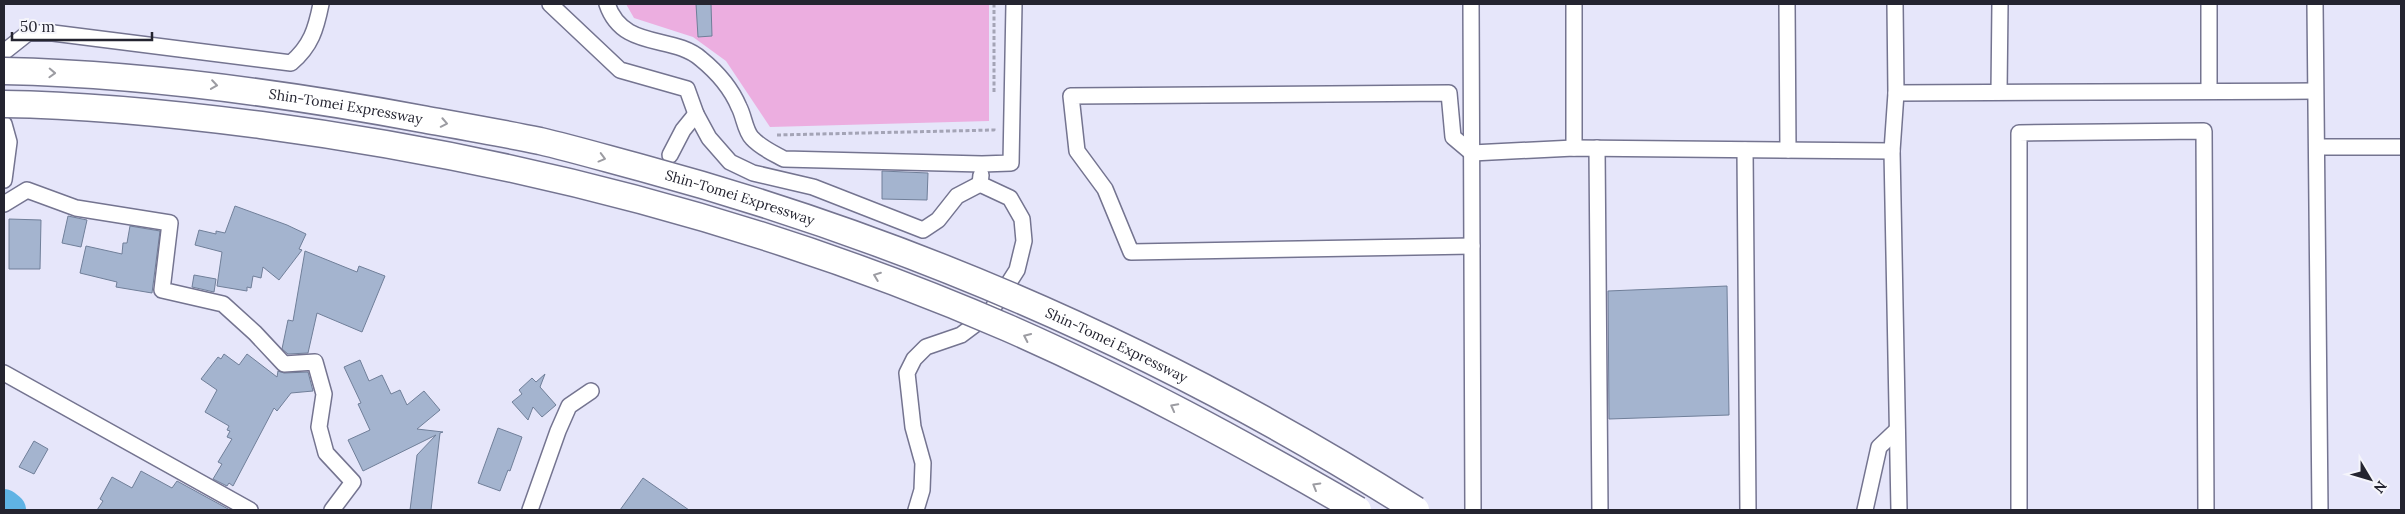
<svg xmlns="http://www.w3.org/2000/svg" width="2405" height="514" font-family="Lora,serif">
	<rect width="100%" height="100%" fill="#e6e6fa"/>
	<!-- green -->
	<path fill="#ecaee0" d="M 626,4 L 989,4 L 989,121 L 770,127 L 726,61 L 693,37 L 634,18 Z"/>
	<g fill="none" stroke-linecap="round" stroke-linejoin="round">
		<!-- river -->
		<path stroke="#5fb3e4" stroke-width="34" d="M 4,506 L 9,510"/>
	</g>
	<!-- building -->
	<g fill="#a4b4cf" stroke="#707f99">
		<path d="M 696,4 L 711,4 L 712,36 L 698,37 Z"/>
		<path d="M 882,171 L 928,173 L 927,200 L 882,199 Z"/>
		<path d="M 235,206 L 287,225 L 306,234 L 299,249 L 302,250 L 279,280 L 263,267 L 261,278 L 253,276 L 251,288 L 247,287 L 247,291 L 217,286 L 222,252 L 195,245 L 199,230 L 216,234 L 216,231 L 225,233 Z"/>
		<path d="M 68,216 L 87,220 L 81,247 L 62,243 Z"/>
		<path d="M 9,219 L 41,220 L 40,269 L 9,269 Z"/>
		<path d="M 130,226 L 160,231 L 152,293 L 116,287 L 117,282 L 80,273 L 86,246 L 122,254 L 123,243 L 127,243 Z"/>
		<path d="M 305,251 L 357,272 L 359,266 L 385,276 L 362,332 L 317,313 L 308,353 L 288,354 L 282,349 L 288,320 L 293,321 Z"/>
		<path d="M 194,275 L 216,279 L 214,292 L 192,287 Z"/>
		<path d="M 1727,286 L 1729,415 L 1609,419 L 1608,291 Z"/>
		<path d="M 224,354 L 239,365 L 247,354 L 277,377 L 278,371 L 284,373 L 308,372 L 313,391 L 291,393 L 277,411 L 274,408 L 233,486 L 229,483 L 227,486 L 213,479 L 222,464 L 218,462 L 232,439 L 227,437 L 230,431 L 227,430 L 229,426 L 205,412 L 217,390 L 201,379 L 218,357 L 221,359 Z"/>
		<path d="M 360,360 L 369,381 L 382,375 L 391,394 L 400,390 L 407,405 L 424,391 L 440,410 L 417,429 L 443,432 L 440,433 L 431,510 L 410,510 L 417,455 L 436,435 L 363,471 L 348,440 L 370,430 L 358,404 L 361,403 L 344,367 Z"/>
		<path d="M 545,374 L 540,387 L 556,405 L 542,417 L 533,407 L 528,420 L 512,402 L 522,394 L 519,390 L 532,378 L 536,382 Z"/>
		<path d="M 498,428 L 522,437 L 510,471 L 508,470 L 500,491 L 478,483 Z"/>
		<path d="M 34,441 L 48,449 L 34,474 L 19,467 Z"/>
		<path d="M 141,471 L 172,488 L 177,481 L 230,510 L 97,510 L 103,501 L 100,499 L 112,477 L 132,488 Z"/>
		<path d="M 643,478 L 689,510 L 620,510 Z"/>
	</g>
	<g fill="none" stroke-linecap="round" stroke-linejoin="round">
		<!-- street casing -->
		<g stroke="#747490" stroke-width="18">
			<g id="street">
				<path d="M 550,4 L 620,70 L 687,89 L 696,114 L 709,138 L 730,162 L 753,173 L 813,187 L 923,230 L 938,220 L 957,196 L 980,184"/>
				<path d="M 607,4 C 623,51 673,34 701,59 C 717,72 731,88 739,107 C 744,116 745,131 752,138 C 761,148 773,153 784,159 L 982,164 L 1011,163 L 1014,4"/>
				<path d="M 1471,4 L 1473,510"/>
				<path d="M 1574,4 L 1574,148"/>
				<path d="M 1787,4 L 1788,150"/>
				<path d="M 1895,4 L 1896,93 L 1892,151 L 1899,510"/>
				<path d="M 2315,4 L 2320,510"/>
				<path d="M 4,52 L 28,33 L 53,33 L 291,63 C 311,46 316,29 321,4"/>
				<path d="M 2209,91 L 2209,4"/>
				<path d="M 1999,92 L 2000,4"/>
				<path d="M 1896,93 L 2315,91"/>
				<path d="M 4,124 L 9,142 L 4,180"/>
				<path d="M 2317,147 L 2401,147"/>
				<path d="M 1597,148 L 1600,510"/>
				<path d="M 1745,150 L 1748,510"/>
				<path d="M 670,155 L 683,130 L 696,114"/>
				<path d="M 4,204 L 27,190 L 76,208 L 170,223 L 162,290 L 223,304 L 255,333 L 284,364 L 315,362 L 324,394 L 319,427 L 326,453 L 353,482 L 332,510"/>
				<path d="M 1472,246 L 1131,252 L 1105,189 L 1077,151 L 1071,96 L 1449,93 L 1453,137 L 1472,153 L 1574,148 L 1892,151"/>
				<path d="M 4,373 L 250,510"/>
				<path d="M 530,510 L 558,431 L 569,406 L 591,391"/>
				<path d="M 916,510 L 922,490 L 923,463 L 913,427 L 907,373 L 914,359 L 926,347 L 961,335 L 989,314 L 1017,270 L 1024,241 L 1022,219 L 1010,198 L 980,184 L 981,175"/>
				<path d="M 1865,510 L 1879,447 L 1897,430"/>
				<path d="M 2019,510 L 2019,133 L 2204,131 L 2206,510"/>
			</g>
		</g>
		<!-- path -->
		<g stroke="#a4a4b6" stroke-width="3" stroke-dasharray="4 2.5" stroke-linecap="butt">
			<path d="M 994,92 L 994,4"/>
			<path d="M 777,135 L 994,130 L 994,128"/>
		</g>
		<!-- street -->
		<use href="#street" stroke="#fff" stroke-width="15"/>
		<!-- highway-bridge casing -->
		<g stroke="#747490" stroke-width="29" stroke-linecap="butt">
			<g id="highway-bridge">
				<path id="s1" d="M 4,71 C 145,74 283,93 422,119 C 461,126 501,133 540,141 C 574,149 608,159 642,168 C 916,242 1177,358 1416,510"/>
				<path d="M 4,104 C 90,105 176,114 261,125 C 517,159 771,225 1008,328 C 1129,381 1244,444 1358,510"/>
			</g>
		</g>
		<!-- highway-bridge -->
		<use href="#highway-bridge" stroke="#fff" stroke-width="26"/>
	</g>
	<!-- one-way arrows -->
	<defs><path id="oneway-chevron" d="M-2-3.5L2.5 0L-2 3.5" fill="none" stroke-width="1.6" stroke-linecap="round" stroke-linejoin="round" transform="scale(1.25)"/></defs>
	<g stroke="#9c9ca2">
		<use href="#oneway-chevron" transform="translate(52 73) rotate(2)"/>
		<use href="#oneway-chevron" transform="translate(214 85) rotate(8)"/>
		<use href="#oneway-chevron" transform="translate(444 123) rotate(11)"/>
		<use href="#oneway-chevron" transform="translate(602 158) rotate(15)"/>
		<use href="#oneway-chevron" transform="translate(877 276) rotate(-159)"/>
		<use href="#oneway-chevron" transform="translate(1027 337) rotate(-155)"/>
		<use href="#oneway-chevron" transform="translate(1174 407) rotate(-152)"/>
		<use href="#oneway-chevron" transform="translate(1316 486) rotate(-150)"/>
	</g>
	<g text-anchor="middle" stroke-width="4.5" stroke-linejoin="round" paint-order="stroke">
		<!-- street labels -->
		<g font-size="14" fill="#242430" stroke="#f5f5fb">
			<text dy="5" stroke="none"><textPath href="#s1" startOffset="344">Shin-Tomei Expressway</textPath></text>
			<text dy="5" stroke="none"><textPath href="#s1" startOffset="749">Shin-Tomei Expressway</textPath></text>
			<text dy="5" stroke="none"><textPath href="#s1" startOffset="1154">Shin-Tomei Expressway</textPath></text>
		</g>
	</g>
	<!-- border -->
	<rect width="2405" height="514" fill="none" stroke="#242430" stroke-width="10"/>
	<!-- north arrow -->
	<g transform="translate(2370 479) rotate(128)" stroke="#f5f5fb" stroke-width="4" paint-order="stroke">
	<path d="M0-4L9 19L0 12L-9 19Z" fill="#242430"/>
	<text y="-8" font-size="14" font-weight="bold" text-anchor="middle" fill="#242430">N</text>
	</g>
	<!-- scale -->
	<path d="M12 32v8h140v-8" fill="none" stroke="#242430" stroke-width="2.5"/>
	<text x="20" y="32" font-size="15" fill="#242430" stroke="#f5f5fb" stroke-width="4" paint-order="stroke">50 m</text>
</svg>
